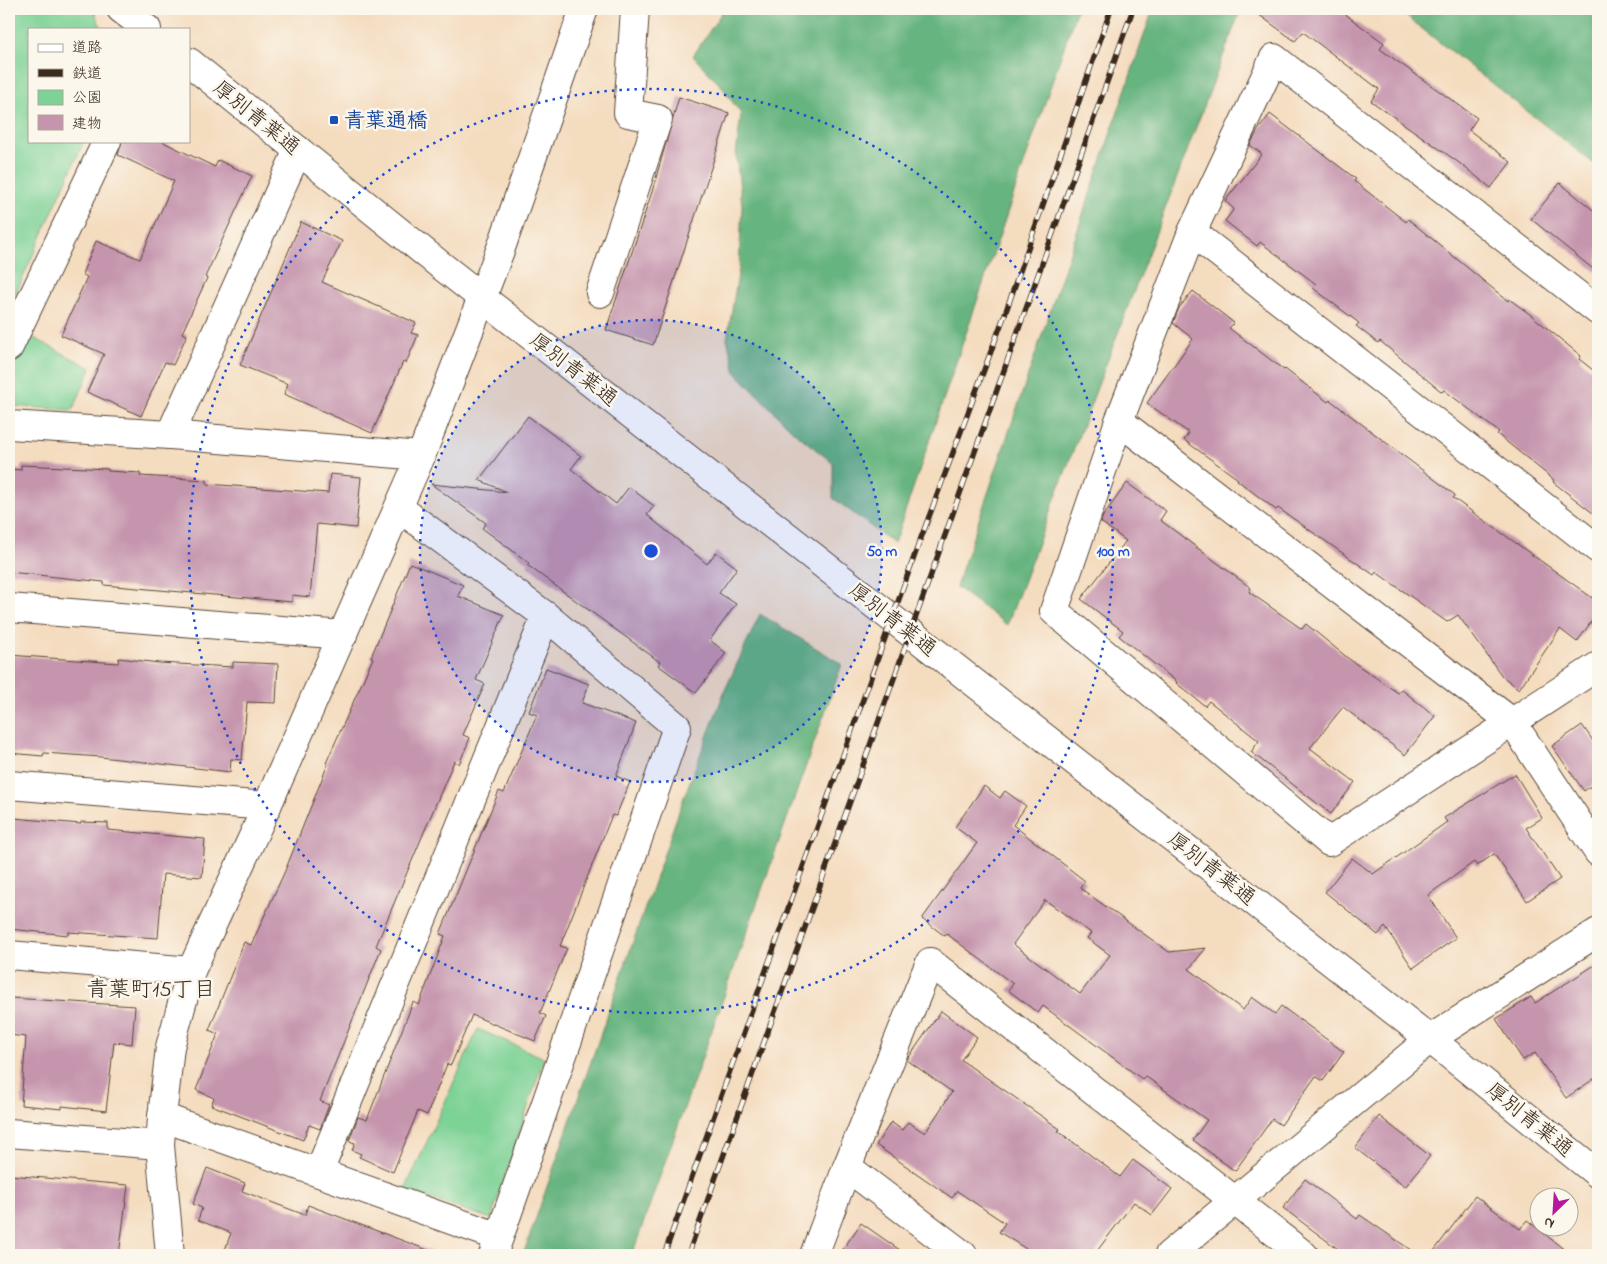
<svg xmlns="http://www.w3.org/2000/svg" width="1607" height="1264" font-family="'Indie Flower','Klee One',sans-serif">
	<rect width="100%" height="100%" fill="#fbf7ec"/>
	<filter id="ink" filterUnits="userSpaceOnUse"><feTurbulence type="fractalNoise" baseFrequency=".02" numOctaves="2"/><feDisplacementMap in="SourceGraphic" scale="10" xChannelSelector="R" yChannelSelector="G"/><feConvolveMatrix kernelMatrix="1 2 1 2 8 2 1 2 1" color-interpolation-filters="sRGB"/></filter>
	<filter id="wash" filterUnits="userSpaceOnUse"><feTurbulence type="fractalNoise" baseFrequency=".0096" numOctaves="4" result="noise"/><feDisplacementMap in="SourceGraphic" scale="20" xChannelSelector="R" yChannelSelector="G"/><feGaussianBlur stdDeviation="1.12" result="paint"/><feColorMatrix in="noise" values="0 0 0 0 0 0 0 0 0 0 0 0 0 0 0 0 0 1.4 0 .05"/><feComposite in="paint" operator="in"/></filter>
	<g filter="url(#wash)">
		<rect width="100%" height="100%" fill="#f4dcbf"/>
		<!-- green -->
		<g fill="#7dd296" stroke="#5c7e5a">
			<path d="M 9,9 L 93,9 L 102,29 L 29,29 L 29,141 L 84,141 L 9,309 Z"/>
			<path d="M 28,335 L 91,368 L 73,410 L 9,406 L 9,377 Z"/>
			<path d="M 478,1029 L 544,1058 L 491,1219 L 405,1190 Z"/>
		</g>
		<!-- forest -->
		<g fill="#66b47f" stroke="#506f4e">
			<path d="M 724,9 L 1077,9 L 894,544 L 833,498 L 833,463 L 793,431 L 736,373 L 727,339 L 739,269 L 742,205 L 736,155 L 741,114 L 722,87 L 693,56 Z"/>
			<path d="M 1153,9 L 1241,9 L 1007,625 L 956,587 Z"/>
			<path d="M 1397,9 L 1598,9 L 1598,167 Z"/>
			<path d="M 760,614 L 842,664 L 632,1255 L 523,1255 L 684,797 L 725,690 Z"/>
		</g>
		<g id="blocks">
			<!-- building -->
			<g fill="#c594ad" fill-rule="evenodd">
				<path d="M 1251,9 L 1338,9 L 1384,43 L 1380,49 L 1477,118 L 1469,130 L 1511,162 L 1491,188 L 1458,162 L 1371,101 L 1379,89 L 1303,32 L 1295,41 Z"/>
				<path d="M 679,97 L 729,113 L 653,345 L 606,330 L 652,192 Z"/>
				<path d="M 1270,114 L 1356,179 L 1354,181 L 1406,222 L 1408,219 L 1508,301 L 1509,299 L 1531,315 L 1581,356 L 1579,359 L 1598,374 L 1598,517 L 1553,482 L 1554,480 L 1497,434 L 1499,432 L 1444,390 L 1442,392 L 1380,341 L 1378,343 L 1356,326 L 1359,323 L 1313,288 L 1316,284 L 1260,242 L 1257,246 L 1225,221 L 1234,209 L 1225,201 L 1262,154 L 1250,145 L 1258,130 Z"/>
				<path d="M 122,141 L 161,141 L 215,167 L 218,160 L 252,176 L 205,277 L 207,278 L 182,333 L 187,335 L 173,365 L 165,362 L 141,416 L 87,392 L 104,354 L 61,335 L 87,277 L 82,274 L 96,241 L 140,259 L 174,181 L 118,155 Z"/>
				<path d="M 1560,183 L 1598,214 L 1598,273 L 1531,219 Z"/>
				<path d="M 301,222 L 342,241 L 322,282 L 416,323 L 411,333 L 418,335 L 406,363 L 403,362 L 372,433 L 284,394 L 288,384 L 240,365 Z"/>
				<path d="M 1193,291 L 1234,323 L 1229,328 L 1284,370 L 1285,369 L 1328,402 L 1330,400 L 1455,495 L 1453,498 L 1598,602 L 1598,612 L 1577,642 L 1560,629 L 1519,689 L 1502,676 L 1458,615 L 1447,622 L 1376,572 L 1374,575 L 1278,508 L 1276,510 L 1237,480 L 1238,479 L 1184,440 L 1189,433 L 1147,403 L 1193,339 L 1173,323 L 1179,308 Z"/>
				<path d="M 528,416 L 581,456 L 571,469 L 616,504 L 629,487 L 654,506 L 647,515 L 707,564 L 716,552 L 737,568 L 719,593 L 736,604 L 710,640 L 726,653 L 696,693 L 658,665 L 660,662 L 527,565 L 529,563 L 482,528 L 486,523 L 431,484 L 507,492 L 479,480 Z"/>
				<path d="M 21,465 L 108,469 L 108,471 L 140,473 L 140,476 L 207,480 L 207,484 L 328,493 L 330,474 L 361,477 L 356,528 L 317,524 L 310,597 L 292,595 L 292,602 L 104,585 L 104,582 L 9,572 L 9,469 L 21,470 Z"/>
				<path d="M 1127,483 L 1166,511 L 1160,520 L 1251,588 L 1249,592 L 1302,629 L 1306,624 L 1349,659 L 1398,693 L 1401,689 L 1435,716 L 1405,755 L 1343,707 L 1310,748 L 1355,782 L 1331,814 L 1251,752 L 1259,741 L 1209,701 L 1205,706 L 1176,683 L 1177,682 L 1119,636 L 1123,631 L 1081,599 L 1126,541 L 1101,522 L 1103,516 Z"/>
				<path d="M 410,563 L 463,585 L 458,596 L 504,615 L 476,680 L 485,684 L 463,735 L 470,738 L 459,764 L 454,761 L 376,946 L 381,949 L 320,1101 L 329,1105 L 320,1129 L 309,1125 L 303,1140 L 211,1105 L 214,1098 L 196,1090 L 218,1034 L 209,1030 L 244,942 L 251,945 L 285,871 L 328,764 L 326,763 L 373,658 L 371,657 Z"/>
				<path d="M 9,655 L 118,663 L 119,658 L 159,663 L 233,667 L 233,662 L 278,664 L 276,703 L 247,702 L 242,760 L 231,759 L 230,772 L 101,757 L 44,753 L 43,756 L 9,753 Z"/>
				<path d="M 546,668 L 589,684 L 582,703 L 636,723 L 616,776 L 630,782 L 616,816 L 612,815 L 560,946 L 567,948 L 540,1013 L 546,1016 L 535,1041 L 472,1015 L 451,1065 L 447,1064 L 427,1115 L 418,1111 L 393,1172 L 359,1157 L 361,1154 L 352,1150 L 355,1143 L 349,1141 L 358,1117 L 367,1120 L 413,1002 L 419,1005 L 445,936 L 440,934 L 486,822 L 499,791 L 504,793 L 537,715 L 529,712 Z"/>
				<path d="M 1582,725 L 1598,748 L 1598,781 L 1584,791 L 1552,746 Z"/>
				<path d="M 1515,774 L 1542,818 L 1526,828 L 1560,879 L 1527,901 L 1494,854 L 1477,866 L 1474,862 L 1428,895 L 1456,938 L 1413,968 L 1385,927 L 1378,935 L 1325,892 L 1352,858 L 1373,874 L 1447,822 L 1444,818 Z"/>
				<path d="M 984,786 L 1000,798 L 1005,791 L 1026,806 L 1013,825 L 1085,881 L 1080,888 L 1169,952 L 1206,948 L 1189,969 L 1243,1010 L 1252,997 L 1275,1014 L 1281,1006 L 1344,1052 L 1323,1081 L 1316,1076 L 1281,1125 L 1272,1119 L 1235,1171 L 1193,1140 L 1207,1120 L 1145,1076 L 1142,1079 L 1043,1006 L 1038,1013 L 1008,990 L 1013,984 L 947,934 L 945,936 L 922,919 L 977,843 L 955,827 ZM 1045,900 L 1091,933 L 1087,938 L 1110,955 L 1080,994 L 1013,944 Z"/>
				<path d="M 14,818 L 81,824 L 81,822 L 108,823 L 108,830 L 205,839 L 202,877 L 163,874 L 158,938 L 68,932 L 68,935 L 9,929 L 9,881 Z"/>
				<path d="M 1598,963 L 1598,1076 L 1566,1098 L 1535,1053 L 1523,1060 L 1496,1019 L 1531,997 L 1535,1003 Z"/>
				<path d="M 11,998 L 135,1006 L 132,1044 L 114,1042 L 106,1111 L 62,1106 L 62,1109 L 21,1105 L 26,1037 L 9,1035 Z"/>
				<path d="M 941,1011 L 977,1037 L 961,1060 L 1060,1129 L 1058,1131 L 1120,1177 L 1133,1160 L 1172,1189 L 1152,1215 L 1134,1202 L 1094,1255 L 1036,1255 L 999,1232 L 1005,1223 L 957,1191 L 952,1198 L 876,1145 L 891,1122 L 902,1130 L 908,1122 L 925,1133 L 952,1092 L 907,1060 Z"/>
				<path d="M 1379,1116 L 1430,1156 L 1405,1187 L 1355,1148 Z"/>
				<path d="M 207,1168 L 245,1183 L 242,1191 L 305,1215 L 308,1205 L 433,1252 L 432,1255 L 223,1255 L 231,1233 L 198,1220 L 202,1208 L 193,1204 Z"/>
				<path d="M 9,1175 L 128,1185 L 119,1255 L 9,1255 Z"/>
				<path d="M 1305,1179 L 1357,1219 L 1360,1215 L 1418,1255 L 1346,1255 L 1283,1208 Z"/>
				<path d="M 1475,1196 L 1520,1229 L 1527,1220 L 1571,1255 L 1431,1255 Z"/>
				<path d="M 861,1223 L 907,1255 L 839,1255 Z"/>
			</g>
		</g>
	</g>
	<g filter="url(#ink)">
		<use href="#blocks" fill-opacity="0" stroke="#574536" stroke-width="1"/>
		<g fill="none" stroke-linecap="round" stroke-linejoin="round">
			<!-- minor casing -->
			<g stroke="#574536" stroke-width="30">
				<g id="minor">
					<path d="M 121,9 L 147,29"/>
					<path d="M 189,62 L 439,264 L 1430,1039 L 1598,1174"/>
					<path d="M 1192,232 L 1598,549"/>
					<path d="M 600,293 L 658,119 L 628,113 L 635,9"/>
					<path d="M 1598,311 L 1274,58 L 1192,232 L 1119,421 L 1054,611 L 1329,842 L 1598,666"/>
					<path d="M 9,347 L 107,141"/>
					<path d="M 1119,421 L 1512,722 L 1598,852"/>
					<path d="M 9,425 L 170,435 L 421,456"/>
					<path d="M 170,435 L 298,150"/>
					<path d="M 399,508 L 546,616 L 677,727 L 493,1255"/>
					<path d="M 9,608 L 343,635"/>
					<path d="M 9,785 L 267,806"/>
					<path d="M 9,955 L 191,971"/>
					<path d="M 162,1117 L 499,1237"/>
					<path d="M 9,1133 L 160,1145"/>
					<path d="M 847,1167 L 963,1255"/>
					<path d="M 319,1172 L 546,616"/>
					<path d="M 170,1255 L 160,1145 L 162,1117 L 170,1047 L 191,971 L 267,806 L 421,456 L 501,248 L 584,9"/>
					<path d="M 814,1255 L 847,1167 L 930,962 L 1304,1255"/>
					<path d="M 1169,1255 L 1430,1039 L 1598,932"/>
				</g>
			</g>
			<!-- minor -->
			<use href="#minor" stroke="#fff" stroke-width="28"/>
			<!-- rail casing -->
			<g stroke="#3b2a1e" stroke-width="5.5">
				<g id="rail">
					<path d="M 664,1255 L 918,546 L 1005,314 L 1111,9"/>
					<path d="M 688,1255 L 1133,9"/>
				</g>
			</g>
			<!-- rail -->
			<use href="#rail" stroke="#fbf7ec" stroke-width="4" stroke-dasharray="11" stroke-linecap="butt"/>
		</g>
	</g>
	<!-- distance rings -->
	<circle cx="651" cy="551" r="231" fill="#1d4ed8" fill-opacity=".12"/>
	<g fill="none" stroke="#1d4ed8" stroke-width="2.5" stroke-dasharray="2.5 5">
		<circle cx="651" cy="551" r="231"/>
		<circle cx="651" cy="551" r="462"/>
	</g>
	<!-- markers -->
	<rect fill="#1a4fb4" stroke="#fbf7ec" stroke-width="2" x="329" y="115" width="10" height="10" rx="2.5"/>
	<g text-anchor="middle" stroke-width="5" stroke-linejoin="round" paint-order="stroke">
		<!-- street labels -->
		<g font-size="21" fill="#3b2a1e" stroke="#fbf7ec">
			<text transform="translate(257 117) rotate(39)" y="7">厚別青葉通</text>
			<text transform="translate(574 369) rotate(38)" y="7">厚別青葉通</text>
			<text transform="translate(893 619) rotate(38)" y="7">厚別青葉通</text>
			<text transform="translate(1212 868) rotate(38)" y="7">厚別青葉通</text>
			<text transform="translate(1530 1119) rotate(39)" y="7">厚別青葉通</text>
		</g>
		<!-- transit labels -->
		<g font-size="21" font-weight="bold" fill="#164399" stroke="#fbf7ec" text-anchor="start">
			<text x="344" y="127">青葉通橋</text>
		</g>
		<!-- neighbourhood labels -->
		<g font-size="22" fill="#3b2a1e" stroke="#fbf7ec">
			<text x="151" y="996">青葉町15丁目</text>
		</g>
	</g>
	<circle cx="651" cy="551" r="8" fill="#1d4ed8" stroke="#fbf7ec" stroke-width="2.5"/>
	<g font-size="15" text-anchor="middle" font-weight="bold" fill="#1d4ed8" stroke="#fbf7ec" stroke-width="5" stroke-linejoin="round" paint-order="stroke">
		<text x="882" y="556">50 m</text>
		<text x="1113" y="556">100 m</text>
	</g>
	<!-- margin -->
	<rect width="1607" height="1264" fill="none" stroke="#fbf7ec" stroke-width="30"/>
	<!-- legend -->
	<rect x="28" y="28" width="162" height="115" fill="#fbf7ec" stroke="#aea59a"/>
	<rect x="38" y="44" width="25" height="8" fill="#ffffff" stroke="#aea59a"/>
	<text x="72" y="52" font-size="15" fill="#3b2a1e">道路</text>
	<rect x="38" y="69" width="25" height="8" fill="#3b2a1e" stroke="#aea59a"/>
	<text x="72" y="78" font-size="15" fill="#3b2a1e">鉄道</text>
	<rect x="38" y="90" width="25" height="15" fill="#7dd296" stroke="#aea59a"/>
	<text x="72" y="102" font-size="15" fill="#3b2a1e">公園</text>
	<rect x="38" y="115" width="25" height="15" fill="#c594ad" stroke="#aea59a"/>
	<text x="72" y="128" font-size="15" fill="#3b2a1e">建物</text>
	<!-- north arrow -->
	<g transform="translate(1554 1212) rotate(205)"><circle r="24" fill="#fbf7ec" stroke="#aea59a"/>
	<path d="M0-4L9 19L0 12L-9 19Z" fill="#b5179e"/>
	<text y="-8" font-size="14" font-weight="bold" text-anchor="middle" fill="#3b2a1e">N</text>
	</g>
</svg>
